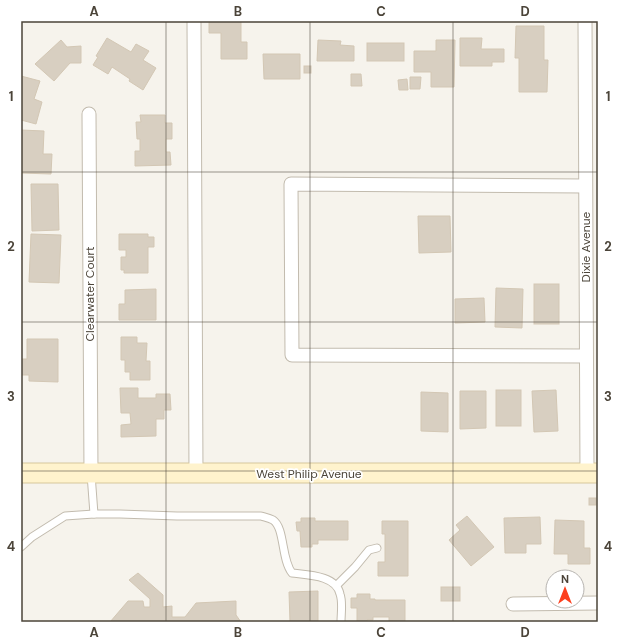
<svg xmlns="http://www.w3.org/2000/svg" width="619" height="643" font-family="'DM Sans',sans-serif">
	<rect width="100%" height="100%" fill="#f6f3ec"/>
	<!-- building -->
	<g fill="#d8cfc1" stroke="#d3c7b4">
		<path d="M 209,21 L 241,21 L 241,42 L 247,42 L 247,59 L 221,59 L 221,33 L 209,33 Z"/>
		<path d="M 516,26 L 544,26 L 544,60 L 548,60 L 547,92 L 519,92 L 519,58 L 515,58 Z"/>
		<path d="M 107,38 L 131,52 L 136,44 L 149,51 L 143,60 L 156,68 L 143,90 L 129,81 L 130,79 L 112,67 L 108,74 L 93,65 L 98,57 L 96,56 Z"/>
		<path d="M 460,38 L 482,38 L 481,49 L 504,49 L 504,62 L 492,62 L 492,66 L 460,66 Z"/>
		<path d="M 61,40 L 67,47 L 81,46 L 81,63 L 70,63 L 54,81 L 35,64 Z"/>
		<path d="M 318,40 L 341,41 L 340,45 L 354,46 L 354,61 L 317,61 Z"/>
		<path d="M 436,40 L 455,40 L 454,87 L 431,87 L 431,72 L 414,72 L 414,51 L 436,51 Z"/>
		<rect x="367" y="43" width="37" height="18"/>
		<path d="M 263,54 L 300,54 L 300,79 L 264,79 Z"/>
		<rect x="304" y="66" width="7" height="7"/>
		<path d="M 351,74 L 361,74 L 362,86 L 351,86 Z"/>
		<path d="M 21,76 L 40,81 L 34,99 L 42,102 L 36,124 L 21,120 Z"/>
		<path d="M 410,77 L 421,77 L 420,89 L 410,89 Z"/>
		<path d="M 407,79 L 408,90 L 399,90 L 398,80 Z"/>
		<path d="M 140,115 L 165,115 L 165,123 L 172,123 L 172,139 L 166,139 L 166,152 L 170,152 L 171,165 L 135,166 L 135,151 L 140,151 L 140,139 L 137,139 L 136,122 L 141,122 Z"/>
		<path d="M 21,130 L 44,131 L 43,154 L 52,154 L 51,174 L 21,173 Z"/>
		<path d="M 31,184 L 58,184 L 59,230 L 32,231 Z"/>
		<path d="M 418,216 L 450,216 L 451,252 L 419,253 Z"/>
		<path d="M 31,234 L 61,235 L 59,283 L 29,282 Z"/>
		<path d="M 119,234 L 148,234 L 148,237 L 154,237 L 154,247 L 148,247 L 148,273 L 124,273 L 124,270 L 121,270 L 121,257 L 126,257 L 126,250 L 119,250 Z"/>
		<rect x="534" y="284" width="25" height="40"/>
		<path d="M 496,288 L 523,289 L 522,328 L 495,327 Z"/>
		<path d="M 156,289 L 156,320 L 119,320 L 119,304 L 125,304 L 125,290 Z"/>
		<path d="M 484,298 L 485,322 L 455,323 L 455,299 Z"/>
		<path d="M 121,337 L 137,337 L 137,343 L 147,343 L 146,361 L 150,361 L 150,380 L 130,380 L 130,372 L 125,372 L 125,360 L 121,360 Z"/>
		<path d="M 27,339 L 58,339 L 58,382 L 29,381 L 29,375 L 21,375 L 21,359 L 27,359 Z"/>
		<path d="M 120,388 L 138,388 L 138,398 L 156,398 L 156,394 L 170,394 L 171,410 L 164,410 L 164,419 L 156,419 L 156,436 L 121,437 L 121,425 L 131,424 L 130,413 L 121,413 Z"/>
		<rect x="496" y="390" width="25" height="36"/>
		<path d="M 556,390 L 558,431 L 534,432 L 532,391 Z"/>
		<path d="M 460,391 L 486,391 L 486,428 L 460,429 Z"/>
		<path d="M 421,392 L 448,393 L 448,432 L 421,431 Z"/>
		<rect x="589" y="498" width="7" height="7"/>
		<path d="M 467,516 L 494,547 L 471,566 L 449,540 L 460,530 L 456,525 Z"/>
		<path d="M 540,517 L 541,544 L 526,544 L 526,553 L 505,553 L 504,518 Z"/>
		<path d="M 301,518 L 315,518 L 315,521 L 348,521 L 348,540 L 318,540 L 318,544 L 312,544 L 312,547 L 301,547 L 300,531 L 297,531 L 296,522 L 301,522 Z"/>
		<path d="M 555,520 L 584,521 L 584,548 L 590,548 L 590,564 L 568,564 L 568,554 L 554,554 Z"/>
		<path d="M 382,521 L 408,521 L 408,576 L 378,576 L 378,562 L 385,562 L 385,534 L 382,534 Z"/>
		<path d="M 138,573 L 163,595 L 163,607 L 172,606 L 172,617 L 185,617 L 196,603 L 236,601 L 236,615 L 241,622 L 110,622 L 128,601 L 143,601 L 144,607 L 150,607 L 150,599 L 129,580 Z"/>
		<rect x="441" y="587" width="19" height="14"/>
		<path d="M 318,591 L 318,622 L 290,622 L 289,592 Z"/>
		<path d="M 357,594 L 370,594 L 370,599 L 375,599 L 375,600 L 405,600 L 405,622 L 389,621 L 389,617 L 373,617 L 373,620 L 367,620 L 367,622 L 357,622 L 357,608 L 351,608 L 351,598 L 357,598 Z"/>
	</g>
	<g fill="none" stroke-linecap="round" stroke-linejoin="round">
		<!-- lane casing -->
		<g stroke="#c2bbae" stroke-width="9">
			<g id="lane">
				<path d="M 91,474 L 94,514"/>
				<path d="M 21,547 L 32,537 L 65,516 L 94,514 L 120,514 L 177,516 L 261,516 C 264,517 269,518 273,520 C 285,528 281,559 292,573 C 307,575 336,575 340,594 C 343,602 341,613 341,622"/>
				<path d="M 337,585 L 355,567 L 369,550 L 377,548"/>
			</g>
		</g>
		<!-- street casing -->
		<g stroke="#c2bbae" stroke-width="15">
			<g id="street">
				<path d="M 194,21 L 196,474"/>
				<path d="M 585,21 L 587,473"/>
				<path d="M 89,114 L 91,474"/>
				<path d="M 585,186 L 291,184 L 292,355 L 586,356"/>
				<path d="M 513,604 L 598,603"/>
			</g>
		</g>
		<!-- secondary casing -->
		<g stroke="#d6c79b" stroke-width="21">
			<path id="secondary" d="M 21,473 L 598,473"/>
		</g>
		<!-- lane -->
		<use href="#lane" stroke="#fff" stroke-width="7"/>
		<!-- street -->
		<use href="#street" stroke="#fff" stroke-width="13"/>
		<!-- secondary -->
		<use href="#secondary" stroke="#fff3cd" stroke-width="19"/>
	</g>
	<!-- grid -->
	<path fill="none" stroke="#4b4439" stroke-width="1" stroke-opacity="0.55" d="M 166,21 L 166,622M 310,21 L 310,622M 453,21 L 453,622M 21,172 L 598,172M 21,322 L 598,322M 21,471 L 598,471"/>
	<g text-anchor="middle" stroke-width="3.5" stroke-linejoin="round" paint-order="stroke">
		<!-- street labels -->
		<g font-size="12" fill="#4b4439" stroke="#fff">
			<text transform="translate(586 247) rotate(-90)" y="4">Dixie Avenue</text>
			<text transform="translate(90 294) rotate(-90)" y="4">Clearwater Court</text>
			<text x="309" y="478">West Philip Avenue</text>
		</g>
	</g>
	<!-- border -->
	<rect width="619" height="643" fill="none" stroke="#ffffff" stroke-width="44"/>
	<!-- north arrow -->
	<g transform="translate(565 589)"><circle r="19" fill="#ffffff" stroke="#b7b4b0"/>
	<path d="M0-3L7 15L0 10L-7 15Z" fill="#fc3f1d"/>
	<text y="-6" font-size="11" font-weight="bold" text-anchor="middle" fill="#4b4439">N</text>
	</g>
	<rect x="22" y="22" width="575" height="599" fill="none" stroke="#4b4439" stroke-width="1.5"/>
	<g font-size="13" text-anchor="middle" font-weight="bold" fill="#4b4439">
		<text x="94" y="16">A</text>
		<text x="238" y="16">B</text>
		<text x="381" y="16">C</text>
		<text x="525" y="16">D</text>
		<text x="11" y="101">1</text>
		<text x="608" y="101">1</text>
		<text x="11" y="251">2</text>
		<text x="608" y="251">2</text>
		<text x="11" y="401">3</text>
		<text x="608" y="401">3</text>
		<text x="11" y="551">4</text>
		<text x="608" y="551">4</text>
		<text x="94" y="637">A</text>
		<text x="238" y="637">B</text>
		<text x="381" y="637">C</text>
		<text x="525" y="637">D</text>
	</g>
</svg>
